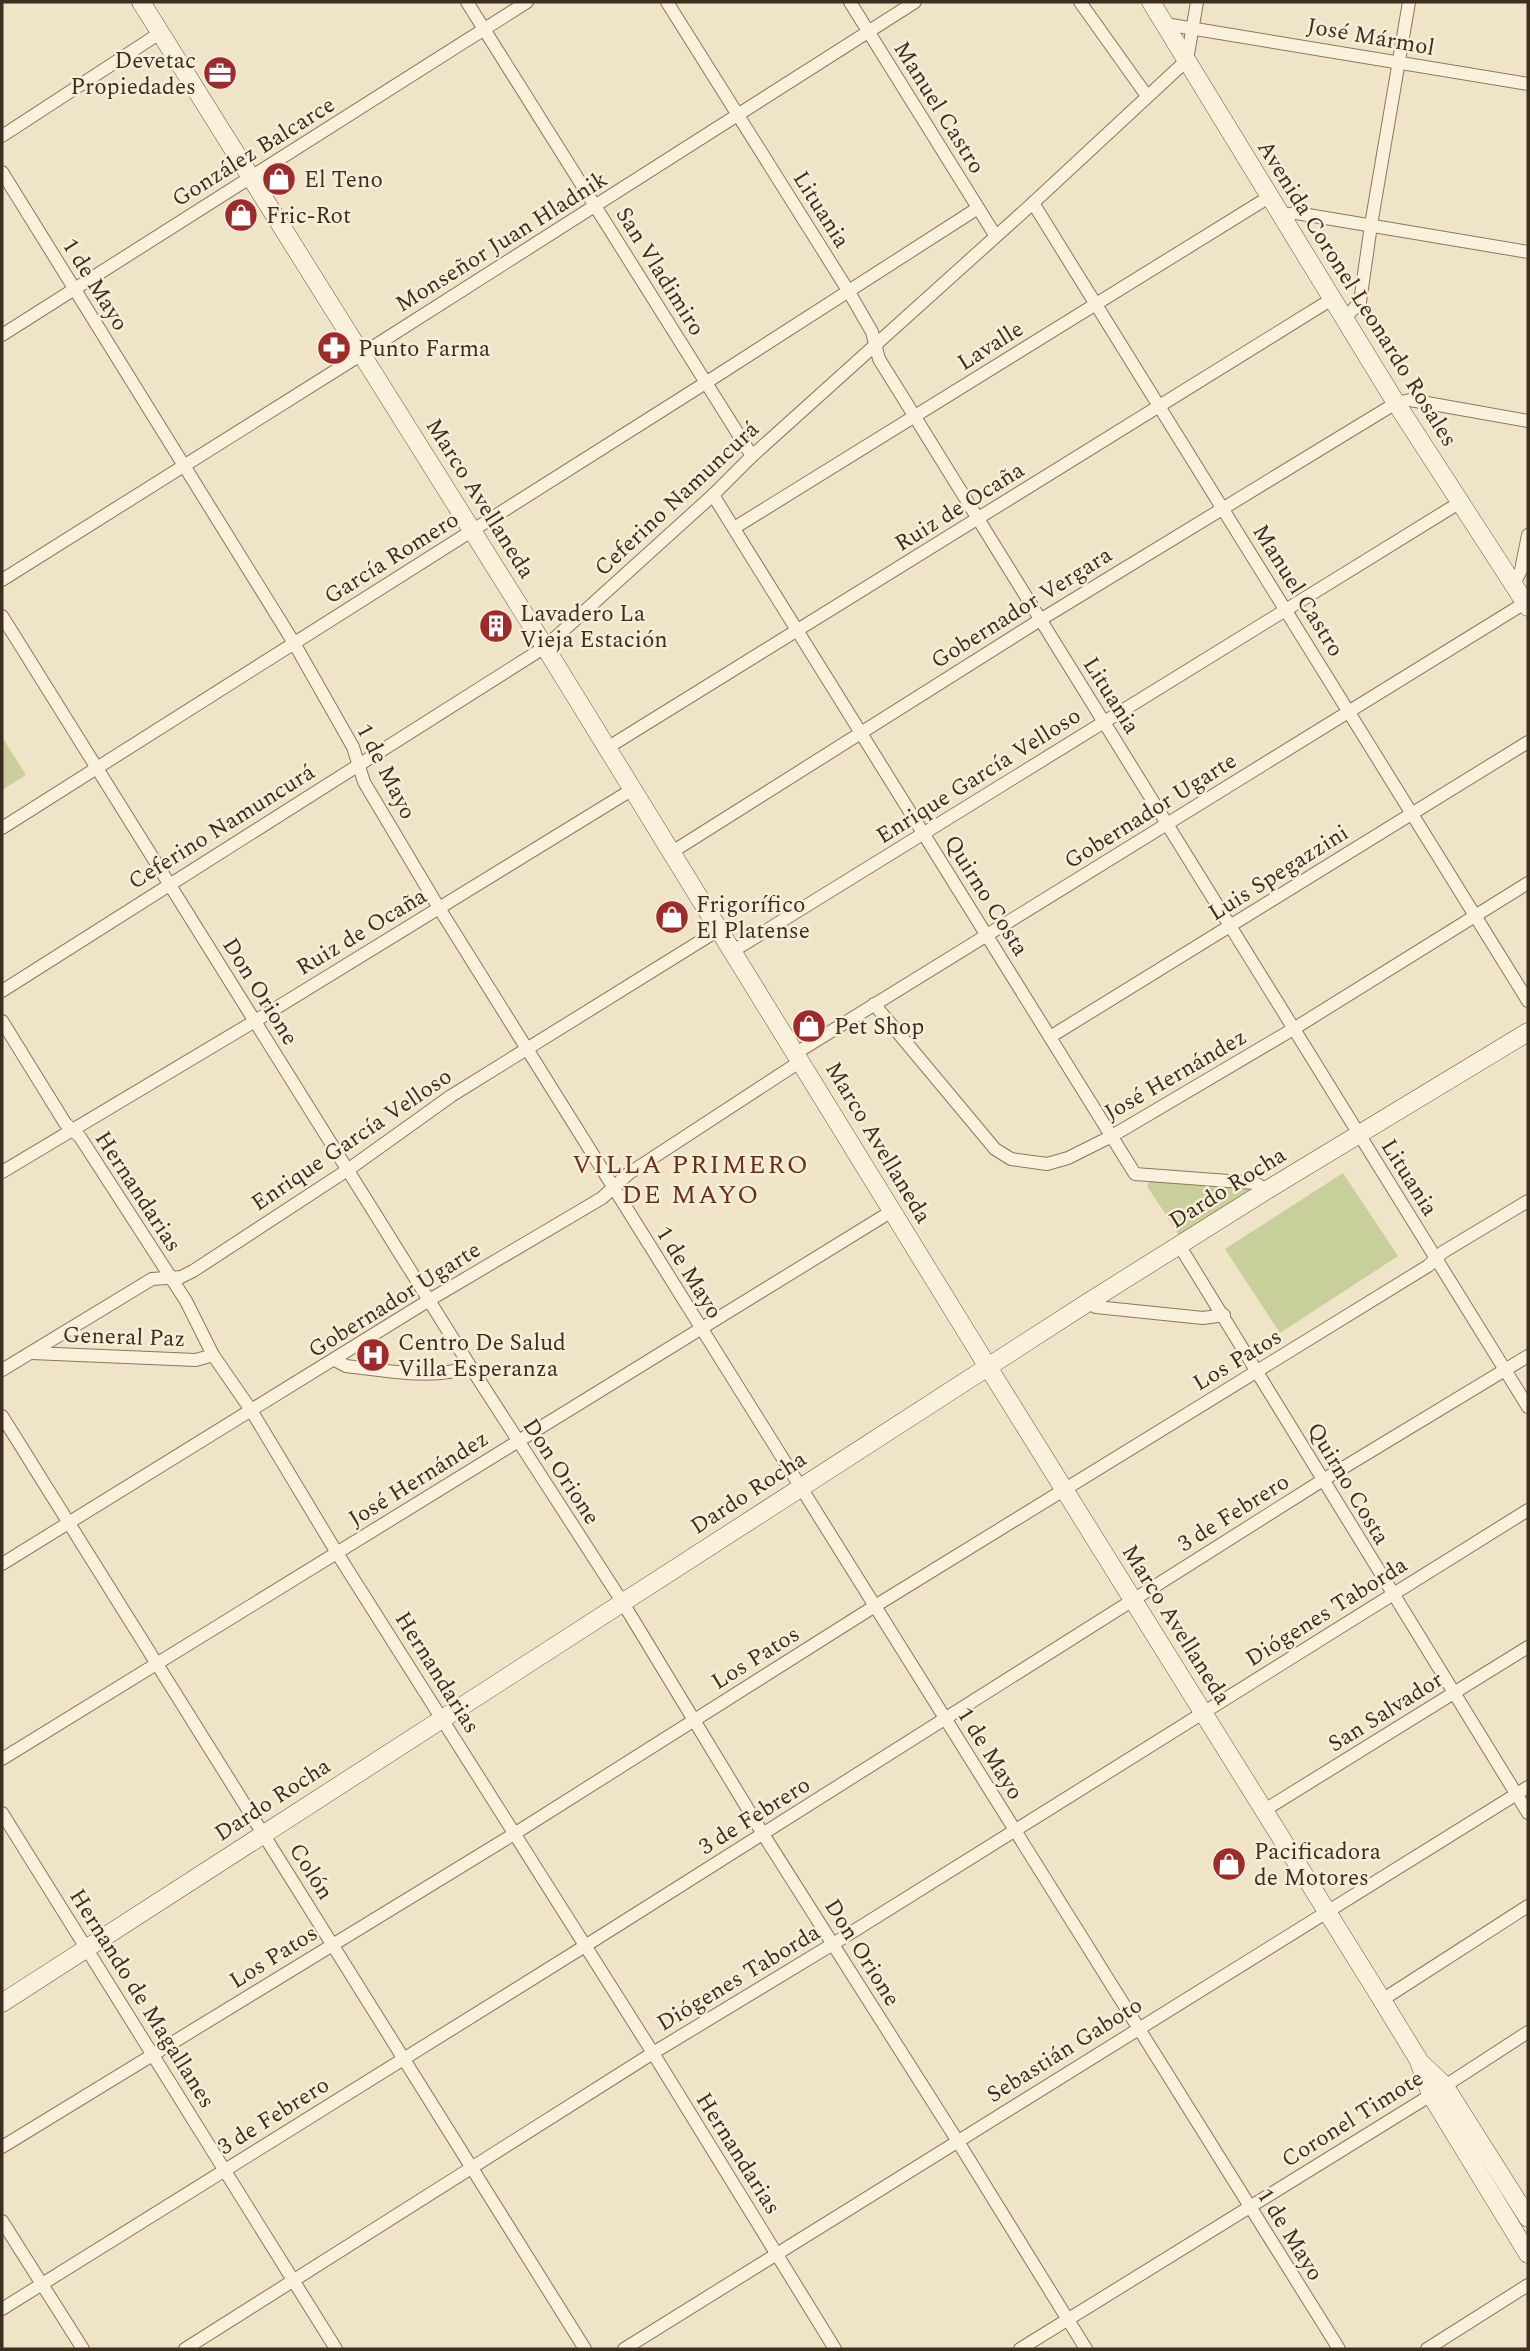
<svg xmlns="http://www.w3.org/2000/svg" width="1530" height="2351" font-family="Spectral,serif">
	<rect width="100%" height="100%" fill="#f0e4c8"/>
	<!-- green -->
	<g fill="#c9cf9b">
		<path d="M 2,737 L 26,775 L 2,790 Z"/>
		<path d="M 1343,1173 L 1398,1256 L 1280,1333 L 1225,1249 Z"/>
		<path d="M 1151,1180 L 1248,1188 L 1249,1192 L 1179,1235 L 1147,1186 Z"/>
	</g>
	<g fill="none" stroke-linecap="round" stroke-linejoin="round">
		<!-- street casing -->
		<g stroke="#8d765c" stroke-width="14">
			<g id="street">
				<path d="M 467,2 L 752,456"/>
				<path d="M 667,2 L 849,292 L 872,332 L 879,359 L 915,417 L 1528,1407"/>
				<path d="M 850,2 L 995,235"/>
				<path d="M 1080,2 L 1147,96"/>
				<path d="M 1165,24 L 1528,84"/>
				<path d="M 2,136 L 160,33"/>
				<path d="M 2,172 L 294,643 L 353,747 L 364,782 L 439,908 L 1339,2349"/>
				<path d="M 1033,203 L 1528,1001"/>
				<path d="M 1280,216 L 1296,213 L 1528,252"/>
				<path d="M 1345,318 L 1360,302 L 1371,225 L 1409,2"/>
				<path d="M 2,335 L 527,2"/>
				<path d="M 713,495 L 1135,1174 L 1255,1183 L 1267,1190"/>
				<path d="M 734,528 L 1269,197"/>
				<path d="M 2,580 L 362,354 L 915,2"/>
				<path d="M 1514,584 L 1521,570 L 1528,535"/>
				<path d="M 2,616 L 470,1366 L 623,1603 L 763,1834 L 957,2140 L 1086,2349"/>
				<path d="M 607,748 L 1332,299"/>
				<path d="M 2,828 L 707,382 L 978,208"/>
				<path d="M 672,852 L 1040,620 L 1396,403 L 1410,400 L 1528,421"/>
				<path d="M 733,951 L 1459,503"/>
				<path d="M 2,991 L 545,647 L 713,495 L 752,456 L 1033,203 L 1187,60 L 1197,2"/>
				<path d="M 874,1004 L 995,1149 L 1011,1159 L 1047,1164 L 1068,1158 L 1112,1136 L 1295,1028 L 1528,883"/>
				<path d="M 2,1021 L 65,1123 L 80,1137 L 186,1301 L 213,1355 L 251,1410 L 337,1553 L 653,2053 L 835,2349"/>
				<path d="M 1050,1037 L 1528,742"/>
				<path d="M 796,1053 L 1528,601"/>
				<path d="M 2,1172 L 255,1021 L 633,789"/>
				<path d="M 1179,1245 L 1528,1813"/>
				<path d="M 1087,1303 L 1096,1307 L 1203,1318 L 1224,1315"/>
				<path d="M 32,1353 L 196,1360 L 213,1355"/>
				<path d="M 335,1360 L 346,1366 C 383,1370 436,1381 470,1366"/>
				<path d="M 2,1370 L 152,1279 L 181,1277 L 193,1271 L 349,1169 L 451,1096 L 720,929"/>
				<path d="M 2,1416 L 585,2349"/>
				<path d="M 2,1564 L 431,1299 L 602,1198 L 628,1174 L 801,1061"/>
				<path d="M 2,1759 L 892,1211"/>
				<path d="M 1263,1811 L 1528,1647"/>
				<path d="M 2,1813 L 336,2349"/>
				<path d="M 1382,2000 L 1528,1906"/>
				<path d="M 2,2147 L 514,1834 L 875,1606 L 1428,1266 L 1443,1252 L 1528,1201"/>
				<path d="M 2,2221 L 83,2349"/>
				<path d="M 2,2309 L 585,1946 L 1323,1480 L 1528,1356"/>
				<path d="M 185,2349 L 653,2053 L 833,1944 L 1528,1510"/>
				<path d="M 624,2349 L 1528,1787"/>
				<path d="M 1020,2349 L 1431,2095 L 1528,2032"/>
				<path d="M 1427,2349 L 1528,2285"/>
			</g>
		</g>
		<!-- secondary casing -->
		<g stroke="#6f573f" stroke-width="19">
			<g id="secondary">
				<path d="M 141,2 L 545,647 L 988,1367 L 1382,2000 L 1418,2059 L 1431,2095 L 1528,2254"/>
				<path d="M 1151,2 L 1396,403 L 1528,607"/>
				<path d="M 2,2003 L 1087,1303 L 1267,1190 L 1528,1032"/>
				<path d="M 1419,2061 L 1444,2085 L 1528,2218"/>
			</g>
		</g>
		<!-- street -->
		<use href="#street" stroke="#faf1dc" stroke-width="12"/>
		<!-- secondary -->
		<use href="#secondary" stroke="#faf1dc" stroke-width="18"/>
	</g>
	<!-- icons -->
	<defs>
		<g id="office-disc" transform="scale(1.75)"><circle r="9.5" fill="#9e2a2b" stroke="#f7eed8"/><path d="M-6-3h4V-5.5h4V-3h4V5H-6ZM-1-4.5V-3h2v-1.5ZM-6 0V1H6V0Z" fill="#fff"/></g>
		<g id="shop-disc" transform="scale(1.75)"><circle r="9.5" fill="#9e2a2b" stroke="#f7eed8"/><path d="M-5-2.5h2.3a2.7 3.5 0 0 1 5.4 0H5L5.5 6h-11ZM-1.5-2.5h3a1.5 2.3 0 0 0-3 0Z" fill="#fff"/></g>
		<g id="pharmacy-disc" transform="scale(1.75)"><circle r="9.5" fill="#9e2a2b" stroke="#f7eed8"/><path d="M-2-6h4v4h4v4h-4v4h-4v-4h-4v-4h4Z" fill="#fff"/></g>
		<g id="building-disc" transform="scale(1.75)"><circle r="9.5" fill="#9e2a2b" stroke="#f7eed8"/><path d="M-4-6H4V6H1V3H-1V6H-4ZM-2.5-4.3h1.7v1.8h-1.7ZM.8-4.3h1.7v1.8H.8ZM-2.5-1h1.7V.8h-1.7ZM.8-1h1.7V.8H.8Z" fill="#fff"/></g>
		<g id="hospital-disc" transform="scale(1.75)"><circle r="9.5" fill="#9e2a2b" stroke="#f7eed8"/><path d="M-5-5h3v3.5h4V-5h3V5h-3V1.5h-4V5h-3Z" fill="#fff"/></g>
	</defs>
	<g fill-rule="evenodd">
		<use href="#office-disc" x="220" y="73"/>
		<use href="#shop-disc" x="279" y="179"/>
		<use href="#shop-disc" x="241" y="215"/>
		<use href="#pharmacy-disc" x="334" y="348"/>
		<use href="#building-disc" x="496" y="626"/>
		<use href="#shop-disc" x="672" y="917"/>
		<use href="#shop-disc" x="809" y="1026"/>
		<use href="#hospital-disc" x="373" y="1355"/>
		<use href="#shop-disc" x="1229" y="1864"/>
	</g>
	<g text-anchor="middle" stroke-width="5" stroke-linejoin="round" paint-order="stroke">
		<!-- street labels -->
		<g font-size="23" fill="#3d2e20" stroke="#f7eed8">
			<text transform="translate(1371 36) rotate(10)" y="8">José Mármol</text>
			<text transform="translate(940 107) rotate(58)" y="8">Manuel Castro</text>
			<text transform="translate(253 151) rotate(-32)" y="8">González Balcarce</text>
			<text transform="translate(822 209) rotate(58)" y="8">Lituania</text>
			<text transform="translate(501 241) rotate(-32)" y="8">Monseñor Juan Hladnik</text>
			<text transform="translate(661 271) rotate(58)" y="8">San Vladimiro</text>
			<text transform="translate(96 284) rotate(58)" y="8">1 de Mayo</text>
			<text transform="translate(1358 293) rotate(58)" y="8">Avenida Coronel Leonardo Rosales</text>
			<text transform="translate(990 345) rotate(-32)" y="8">Lavalle</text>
			<text transform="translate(481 498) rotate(58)" y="8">Marco Avellaneda</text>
			<text transform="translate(676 498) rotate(-43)" y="8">Ceferino Namuncurá</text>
			<text transform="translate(959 506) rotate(-32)" y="8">Ruiz de Ocaña</text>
			<text transform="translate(391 557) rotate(-32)" y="8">García Romero</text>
			<text transform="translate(1299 590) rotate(58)" y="8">Manuel Castro</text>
			<text transform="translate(1021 607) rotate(-32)" y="8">Gobernador Vergara</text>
			<text transform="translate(1112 695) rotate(58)" y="8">Lituania</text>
			<text transform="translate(387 771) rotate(63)" y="8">1 de Mayo</text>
			<text transform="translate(978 775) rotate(-32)" y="8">Enrique García Velloso</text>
			<text transform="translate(1150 810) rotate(-32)" y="8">Gobernador Ugarte</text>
			<text transform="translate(221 826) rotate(-32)" y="8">Ceferino Namuncurá</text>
			<text transform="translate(1278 872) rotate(-32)" y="8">Luis Spegazzini</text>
			<text transform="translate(987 895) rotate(58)" y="8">Quirno Costa</text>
			<text transform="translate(361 931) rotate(-31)" y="8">Ruiz de Ocaña</text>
			<text transform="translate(261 991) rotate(58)" y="8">Don Orione</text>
			<text transform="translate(1175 1074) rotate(-30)" y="8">José Hernández</text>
			<text transform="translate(351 1139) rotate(-34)" y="8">Enrique García Velloso</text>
			<text transform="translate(879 1142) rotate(59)" y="8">Marco Avellaneda</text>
			<text transform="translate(1410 1177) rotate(58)" y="8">Lituania</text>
			<text transform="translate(1227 1187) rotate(-32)" y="8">Dardo Rocha</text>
			<text transform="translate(139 1191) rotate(57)" y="8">Hernandarias</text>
			<text transform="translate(690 1272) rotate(58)" y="8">1 de Mayo</text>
			<text transform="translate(394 1299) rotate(-32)" y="8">Gobernador Ugarte</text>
			<text transform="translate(124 1336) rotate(2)" y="8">General Paz</text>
			<text transform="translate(1237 1359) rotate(-31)" y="8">Los Patos</text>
			<text transform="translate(562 1471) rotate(57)" y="8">Don Orione</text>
			<text transform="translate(418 1478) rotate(-32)" y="8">José Hernández</text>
			<text transform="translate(1349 1483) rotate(59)" y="8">Quirno Costa</text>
			<text transform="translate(748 1492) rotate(-33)" y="8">Dardo Rocha</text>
			<text transform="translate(1233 1512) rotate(-32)" y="8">3 de Febrero</text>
			<text transform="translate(1326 1611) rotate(-32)" y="8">Diógenes Taborda</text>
			<text transform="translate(1177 1624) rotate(58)" y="8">Marco Avellaneda</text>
			<text transform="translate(755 1657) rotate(-32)" y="8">Los Patos</text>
			<text transform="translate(438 1672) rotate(58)" y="8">Hernandarias</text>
			<text transform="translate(1385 1711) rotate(-32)" y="8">San Salvador</text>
			<text transform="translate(991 1753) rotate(58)" y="8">1 de Mayo</text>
			<text transform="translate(272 1799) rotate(-33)" y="8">Dardo Rocha</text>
			<text transform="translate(754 1815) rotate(-32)" y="8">3 de Febrero</text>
			<text transform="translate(312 1871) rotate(58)" y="8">Colón</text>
			<text transform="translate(863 1952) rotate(58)" y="8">Don Orione</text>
			<text transform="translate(273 1956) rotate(-32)" y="8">Los Patos</text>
			<text transform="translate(738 1977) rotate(-31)" y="8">Diógenes Taborda</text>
			<text transform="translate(143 1998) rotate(58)" y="8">Hernando de Magallanes</text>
			<text transform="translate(1064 2049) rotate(-32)" y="8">Sebastián Gaboto</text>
			<text transform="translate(273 2115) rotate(-32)" y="8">3 de Febrero</text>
			<text transform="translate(1352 2118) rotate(-32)" y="8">Coronel Timote</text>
			<text transform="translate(739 2153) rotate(58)" y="8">Hernandarias</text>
			<text transform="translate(1291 2234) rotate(58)" y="8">1 de Mayo</text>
		</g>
		<!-- poi labels -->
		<g font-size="23" fill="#3d2e20" stroke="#f7eed8" text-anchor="start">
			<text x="196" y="68" text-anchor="end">Devetac<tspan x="196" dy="26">Propiedades</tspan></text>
			<text x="304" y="187">El Teno</text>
			<text x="266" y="223">Fric-Rot</text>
			<text x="358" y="356">Punto Farma</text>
			<text x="520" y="621">Lavadero La<tspan x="520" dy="26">Vieja Estación</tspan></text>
			<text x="696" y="912">Frigorífico<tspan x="696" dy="26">El Platense</tspan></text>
			<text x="834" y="1034">Pet Shop</text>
			<text x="398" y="1350">Centro De Salud<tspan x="398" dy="26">Villa Esperanza</tspan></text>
			<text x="1254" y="1859">Pacificadora<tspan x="1254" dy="26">de Motores</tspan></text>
		</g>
		<!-- quarter labels -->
		<g font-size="26" letter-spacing="2" fill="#6b2e1e" stroke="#f7eed8">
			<text x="691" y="1173">VILLA PRIMERO<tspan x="691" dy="30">DE MAYO</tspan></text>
		</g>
	</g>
	<!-- border -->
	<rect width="1530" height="2351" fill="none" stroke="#3d2e20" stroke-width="7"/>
</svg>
